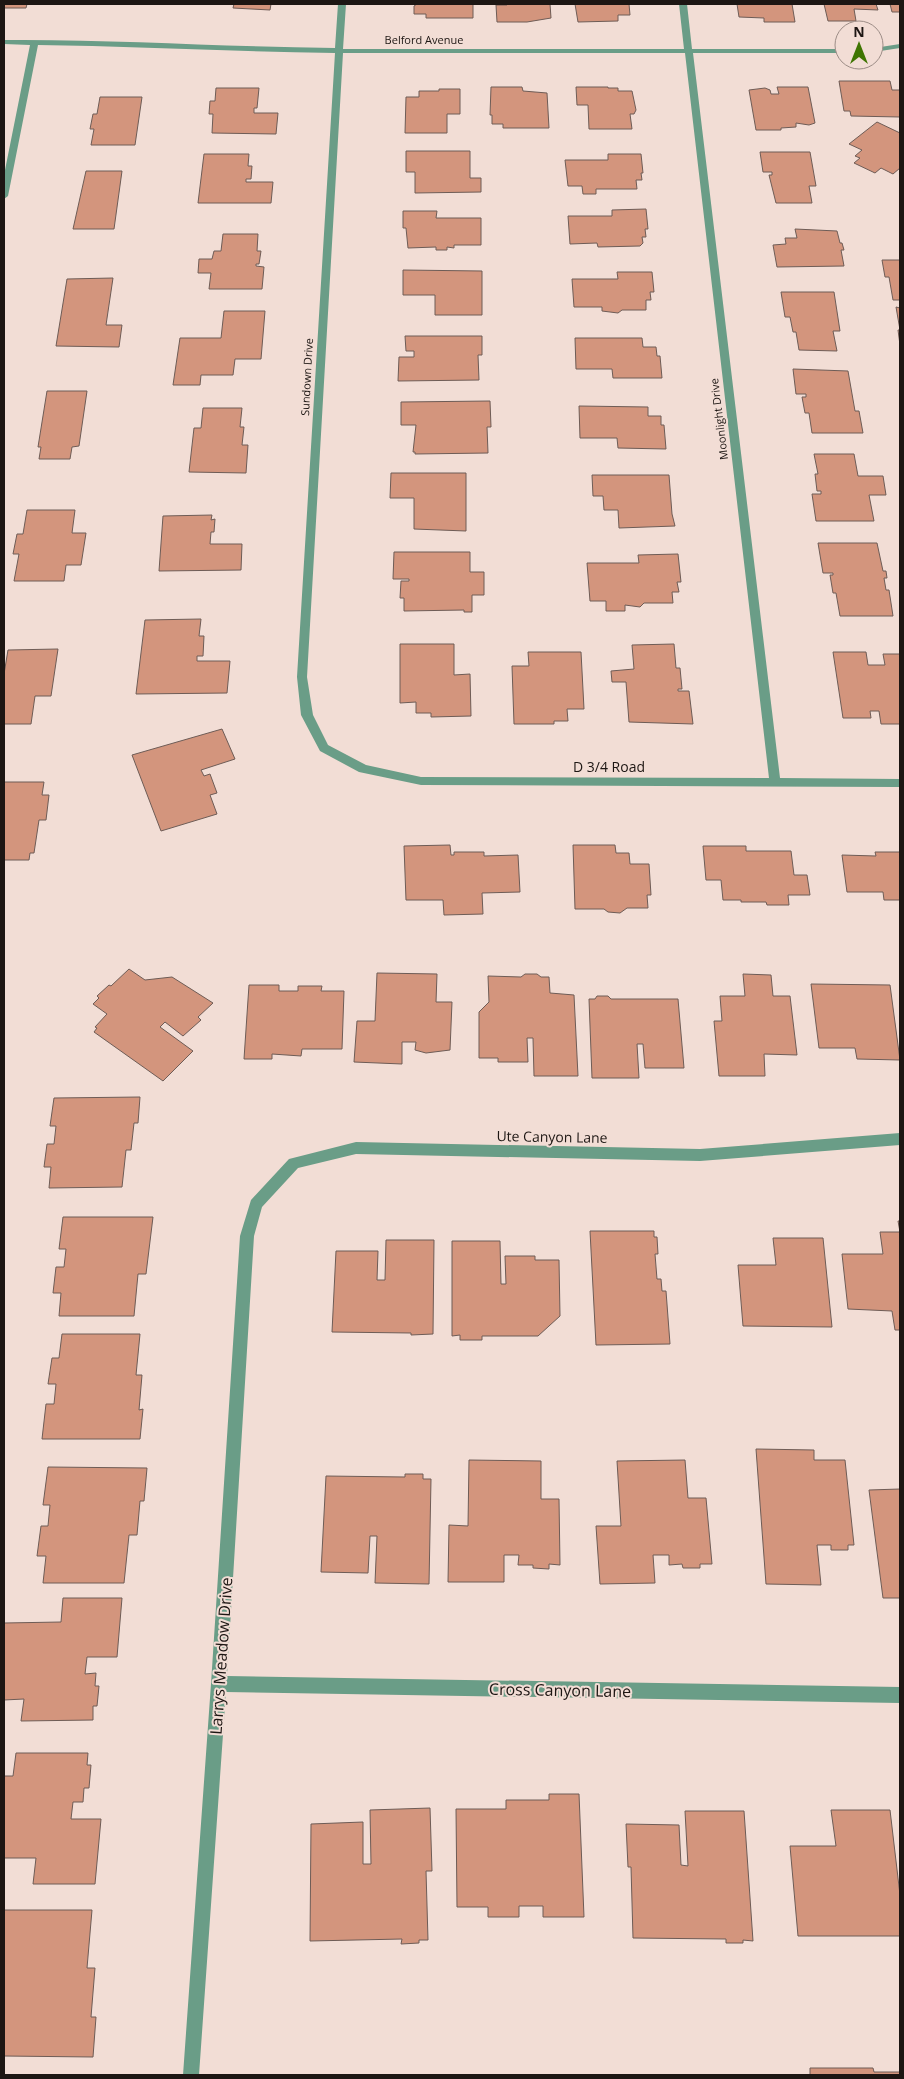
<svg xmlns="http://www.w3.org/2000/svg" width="904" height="2079" font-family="'Open Sans',sans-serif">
	<rect width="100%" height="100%" fill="#f2ddd5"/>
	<!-- building -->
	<g fill="#d3957d" stroke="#6e5c56">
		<path d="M 4,4 L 27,4 L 26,8 L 4,8 Z"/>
		<path d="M 234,4 L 271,4 L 270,10 L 233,8 Z"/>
		<path d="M 409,4 L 473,4 L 473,18 L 426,18 L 426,14 L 414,14 L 414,6 L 417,4 Z"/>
		<path d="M 506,4 L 550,4 L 551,18 L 527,22 L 497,22 L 496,5 L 507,5 Z"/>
		<path d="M 575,4 L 629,4 L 630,15 L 618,15 L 618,21 L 578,22 Z"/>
		<path d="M 737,4 L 792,4 L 795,22 L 764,22 L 764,18 L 739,17 Z"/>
		<path d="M 824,4 L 876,4 L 878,10 L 854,9 L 856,21 L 828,21 Z"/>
		<path d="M 890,4 L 900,4 L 900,12 L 892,12 Z"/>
		<path d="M 839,81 L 890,81 L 892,90 L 900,90 L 900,117 L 851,116 L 850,111 L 844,111 Z"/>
		<path d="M 491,87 L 522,87 L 523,91 L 547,93 L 549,128 L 503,128 L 503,124 L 492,124 L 492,115 L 490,115 Z"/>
		<path d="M 576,87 L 608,87 L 608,88 L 618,88 L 618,91 L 632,91 L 636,110 L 634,114 L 630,114 L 632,129 L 589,129 L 588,105 L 577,105 Z"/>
		<path d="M 777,87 L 808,87 L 815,123 L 809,125 L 796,123 L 796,127 L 781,128 L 781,130 L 756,130 L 749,90 L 765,88 L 770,90 L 771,94 L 779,94 Z"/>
		<path d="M 216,88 L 259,88 L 257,108 L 254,108 L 254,113 L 278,113 L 276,134 L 212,133 L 213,114 L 209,114 L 210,101 L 215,101 Z"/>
		<path d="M 439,89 L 460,89 L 460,114 L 447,114 L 447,133 L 405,133 L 406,97 L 419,97 L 419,91 L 439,91 Z"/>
		<path d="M 100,97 L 142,97 L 135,145 L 91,145 L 94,129 L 90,129 L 93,114 L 97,114 Z"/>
		<path d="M 877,122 L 900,133 L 900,168 L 893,174 L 881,168 L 875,173 L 854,163 L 860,158 L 855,156 L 862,150 L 849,144 Z"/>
		<path d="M 406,151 L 470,151 L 470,178 L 481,178 L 481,192 L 415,193 L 415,172 L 406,172 Z"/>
		<path d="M 760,152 L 810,152 L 816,186 L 809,186 L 812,203 L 776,203 L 769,175 L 772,175 L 772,172 L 763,172 Z"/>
		<path d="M 204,154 L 249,154 L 248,166 L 252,166 L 251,179 L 246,179 L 246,182 L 273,182 L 271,203 L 198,203 Z"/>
		<path d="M 608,154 L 641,154 L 643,173 L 641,173 L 642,180 L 636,180 L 637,189 L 596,189 L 596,194 L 583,194 L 582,186 L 568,186 L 565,160 L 608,160 Z"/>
		<path d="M 86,171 L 122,171 L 114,229 L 73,229 Z"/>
		<path d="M 646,209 L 648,229 L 645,229 L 646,237 L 642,237 L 643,243 L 640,246 L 598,247 L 597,243 L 570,244 L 568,216 L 612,216 L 612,210 Z"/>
		<path d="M 403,211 L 437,211 L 436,218 L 481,218 L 481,245 L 454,245 L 454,248 L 447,247 L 447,250 L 436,250 L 436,247 L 408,248 L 406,228 L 403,228 Z"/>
		<path d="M 795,229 L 837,231 L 840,243 L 842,243 L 844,250 L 841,250 L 844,266 L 777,267 L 773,245 L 786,244 L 785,238 L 797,238 Z"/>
		<path d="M 223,234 L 258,234 L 257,251 L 261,251 L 259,264 L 256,264 L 256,266 L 264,267 L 262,289 L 209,289 L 211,273 L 198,273 L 199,259 L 212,259 L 214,251 L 221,251 Z"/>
		<path d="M 882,260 L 900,260 L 900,300 L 893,300 L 889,277 L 885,277 Z"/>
		<path d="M 403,270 L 482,271 L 482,315 L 435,315 L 435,295 L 403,295 Z"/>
		<path d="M 617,272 L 652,272 L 654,292 L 650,292 L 651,300 L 646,300 L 646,310 L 622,310 L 618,313 L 602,311 L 602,307 L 574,307 L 572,279 L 618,279 Z"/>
		<path d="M 113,278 L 106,325 L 122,325 L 119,347 L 56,346 L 67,279 Z"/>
		<path d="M 781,292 L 834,292 L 840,331 L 833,331 L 837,351 L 799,350 L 796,332 L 793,332 L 790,317 L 785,317 Z"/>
		<path d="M 896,307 L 900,308 L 900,345 L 898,330 L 900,330 Z"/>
		<path d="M 224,311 L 265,311 L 261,359 L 235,359 L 233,375 L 201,375 L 200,385 L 173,385 L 180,338 L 221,338 Z"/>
		<path d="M 405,336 L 482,336 L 482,355 L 478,355 L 479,380 L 398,381 L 399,357 L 414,357 L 414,351 L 406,351 Z"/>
		<path d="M 575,338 L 642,338 L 643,347 L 656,347 L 657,356 L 660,356 L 662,378 L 613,378 L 612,369 L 576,369 Z"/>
		<path d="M 793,369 L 848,371 L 855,411 L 859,411 L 863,433 L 812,433 L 809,413 L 805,413 L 802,397 L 806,397 L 806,394 L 796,394 Z"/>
		<path d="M 47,391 L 87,391 L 79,446 L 72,447 L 70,459 L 39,459 L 41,447 L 38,447 Z"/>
		<path d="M 490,401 L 491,427 L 487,427 L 488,453 L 415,454 L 415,452 L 413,452 L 416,425 L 401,425 L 401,402 Z"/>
		<path d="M 579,406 L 648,407 L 648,416 L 661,416 L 661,425 L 664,425 L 666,449 L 618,448 L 617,438 L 580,438 Z"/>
		<path d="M 203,408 L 242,408 L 240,427 L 244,427 L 242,445 L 248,445 L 246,473 L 189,472 L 194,428 L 201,428 Z"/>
		<path d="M 814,454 L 854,454 L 858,476 L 883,476 L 886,495 L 869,495 L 874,521 L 816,521 L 812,494 L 821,494 L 821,491 L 817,491 L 815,474 L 818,474 Z"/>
		<path d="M 391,473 L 466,473 L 466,531 L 414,529 L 414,498 L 390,498 Z"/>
		<path d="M 592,475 L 669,475 L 672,514 L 675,526 L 619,528 L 618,510 L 604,510 L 603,496 L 593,496 Z"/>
		<path d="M 27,510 L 75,510 L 72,533 L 86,533 L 81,565 L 66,565 L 64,581 L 14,581 L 19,554 L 13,554 L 17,534 L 23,534 Z"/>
		<path d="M 212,515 L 211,520 L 215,519 L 214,532 L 211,532 L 210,544 L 242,544 L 241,570 L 159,571 L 163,516 Z"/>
		<path d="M 818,543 L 877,543 L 883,571 L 886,571 L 887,578 L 884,578 L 886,590 L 889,590 L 893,616 L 840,616 L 836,593 L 833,593 L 830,575 L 833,575 L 833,573 L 823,573 Z"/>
		<path d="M 394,552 L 470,552 L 470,572 L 484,572 L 484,595 L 472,595 L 472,612 L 464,612 L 464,610 L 404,611 L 404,598 L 400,598 L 401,581 L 409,581 L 409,579 L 393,579 Z"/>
		<path d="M 678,554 L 681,582 L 677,582 L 679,592 L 672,592 L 673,603 L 644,603 L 640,607 L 625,605 L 625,611 L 606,611 L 606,601 L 590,601 L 587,563 L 639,563 L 638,555 Z"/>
		<path d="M 201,619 L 199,636 L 204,636 L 203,656 L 197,656 L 197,661 L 230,661 L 227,693 L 136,694 L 145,620 Z"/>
		<path d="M 400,644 L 454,644 L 454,675 L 470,674 L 471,716 L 431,717 L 431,713 L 416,713 L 416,702 L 400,703 Z"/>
		<path d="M 674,644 L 676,668 L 680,668 L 682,689 L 678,689 L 678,691 L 689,691 L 693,724 L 629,722 L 626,682 L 612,682 L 611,671 L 634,669 L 632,645 Z"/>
		<path d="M 58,649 L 51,696 L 35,696 L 31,724 L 4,724 L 4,674 L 8,650 Z"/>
		<path d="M 528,652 L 581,652 L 584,709 L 567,709 L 568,721 L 554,721 L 554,724 L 514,724 L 512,666 L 529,666 Z"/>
		<path d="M 833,652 L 866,652 L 868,665 L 885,665 L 883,654 L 900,654 L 900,724 L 881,724 L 879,711 L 870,711 L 871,718 L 843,718 Z"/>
		<path d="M 222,729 L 235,759 L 201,770 L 204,776 L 210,774 L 217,793 L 210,795 L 217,814 L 161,831 L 132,755 Z"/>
		<path d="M 4,782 L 44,782 L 42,795 L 49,795 L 46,820 L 39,820 L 34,853 L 30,853 L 29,860 L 4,860 Z"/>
		<path d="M 450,845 L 451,855 L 454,855 L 454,852 L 484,852 L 484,856 L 518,855 L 520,892 L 482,893 L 483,914 L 444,915 L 443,900 L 406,900 L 404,846 Z"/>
		<path d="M 573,845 L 615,845 L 616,853 L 629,853 L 630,864 L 649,864 L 651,895 L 647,895 L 648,908 L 627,908 L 620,913 L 608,912 L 604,909 L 575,909 Z"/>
		<path d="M 703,846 L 746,846 L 746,851 L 791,851 L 794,875 L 807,875 L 810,895 L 788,895 L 789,905 L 767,905 L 766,902 L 741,902 L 741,900 L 723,900 L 721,880 L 706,880 Z"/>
		<path d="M 875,852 L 900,852 L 900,900 L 884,900 L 883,892 L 847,892 L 842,855 L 876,856 Z"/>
		<path d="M 129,969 L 145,980 L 172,977 L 213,1003 L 198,1017 L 201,1020 L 183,1036 L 165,1022 L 160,1027 L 193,1051 L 163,1081 L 94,1032 L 97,1028 L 95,1027 L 107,1014 L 93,1004 L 99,998 L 97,996 L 109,985 L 111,986 Z"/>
		<path d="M 377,973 L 437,974 L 436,1002 L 452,1002 L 450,1050 L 426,1053 L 415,1050 L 416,1042 L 402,1042 L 402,1064 L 354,1062 L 357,1021 L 375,1021 Z"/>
		<path d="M 525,974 L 537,974 L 541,977 L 549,977 L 550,993 L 574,995 L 578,1076 L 534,1076 L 533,1038 L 527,1038 L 528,1062 L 498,1062 L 498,1058 L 479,1058 L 479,1012 L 489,1002 L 488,976 L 521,977 Z"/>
		<path d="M 743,974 L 771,975 L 773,996 L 790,996 L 797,1055 L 764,1054 L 765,1076 L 719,1076 L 714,1021 L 722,1021 L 720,996 L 745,996 Z"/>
		<path d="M 811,984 L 890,985 L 900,1060 L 857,1059 L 855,1048 L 819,1048 Z"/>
		<path d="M 249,985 L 279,985 L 279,991 L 298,991 L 298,986 L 322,986 L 321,991 L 344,991 L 342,1049 L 302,1049 L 301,1056 L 272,1054 L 272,1059 L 244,1059 Z"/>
		<path d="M 597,996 L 608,996 L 611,999 L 678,999 L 684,1068 L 645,1068 L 643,1044 L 637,1044 L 639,1078 L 592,1078 L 589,999 L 595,999 Z"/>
		<path d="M 140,1097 L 138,1123 L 134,1123 L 131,1150 L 126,1150 L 122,1187 L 49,1188 L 51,1167 L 44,1167 L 47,1144 L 54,1144 L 56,1126 L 50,1126 L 54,1098 Z"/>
		<path d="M 63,1217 L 153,1217 L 146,1274 L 138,1274 L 134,1316 L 59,1316 L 61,1293 L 53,1293 L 56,1267 L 64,1267 L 66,1249 L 59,1249 Z"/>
		<path d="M 898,1221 L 900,1221 L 900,1330 L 895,1330 L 892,1311 L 848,1309 L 842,1254 L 883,1254 L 880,1232 L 900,1232 Z"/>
		<path d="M 590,1231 L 654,1231 L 654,1237 L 657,1237 L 658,1254 L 655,1254 L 657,1279 L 661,1279 L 662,1291 L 666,1291 L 670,1344 L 596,1345 Z"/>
		<path d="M 773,1238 L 823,1238 L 832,1327 L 743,1326 L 738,1265 L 776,1265 Z"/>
		<path d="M 386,1240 L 434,1240 L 433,1334 L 411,1335 L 411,1333 L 332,1332 L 336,1251 L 378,1251 L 377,1280 L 385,1280 Z"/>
		<path d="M 452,1241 L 500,1241 L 501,1284 L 506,1284 L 505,1256 L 535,1256 L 535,1260 L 559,1260 L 560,1316 L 538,1336 L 482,1336 L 482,1340 L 460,1340 L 460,1335 L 452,1336 Z"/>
		<path d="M 62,1334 L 140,1334 L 136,1375 L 142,1375 L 139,1410 L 143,1409 L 140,1439 L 42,1439 L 46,1404 L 54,1404 L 56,1384 L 48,1384 L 52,1358 L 59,1358 Z"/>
		<path d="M 756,1449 L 814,1450 L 814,1460 L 845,1460 L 854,1545 L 848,1545 L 848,1550 L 831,1550 L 831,1545 L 817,1545 L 821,1585 L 766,1584 Z"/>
		<path d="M 469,1460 L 541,1461 L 541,1499 L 559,1499 L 560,1565 L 549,1564 L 549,1569 L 533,1568 L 533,1565 L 518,1565 L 519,1555 L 504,1555 L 504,1582 L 448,1582 L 449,1525 L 468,1526 Z"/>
		<path d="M 685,1460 L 688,1498 L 706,1498 L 712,1564 L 700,1564 L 700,1568 L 683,1568 L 682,1564 L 669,1565 L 669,1555 L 653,1555 L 655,1583 L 600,1584 L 596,1526 L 621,1526 L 617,1461 Z"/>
		<path d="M 48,1467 L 147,1468 L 144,1501 L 140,1501 L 137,1535 L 129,1535 L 124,1583 L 43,1583 L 46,1556 L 37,1556 L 41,1526 L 48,1526 L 50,1505 L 43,1505 Z"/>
		<path d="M 405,1474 L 423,1474 L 423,1479 L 431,1479 L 429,1584 L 375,1583 L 377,1536 L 370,1536 L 368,1573 L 321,1572 L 326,1476 L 405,1477 Z"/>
		<path d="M 900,1489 L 900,1598 L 883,1598 L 869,1490 Z"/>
		<path d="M 63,1598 L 122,1598 L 117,1657 L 87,1657 L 85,1674 L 96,1673 L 95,1686 L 99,1686 L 97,1706 L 93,1706 L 93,1720 L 21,1721 L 24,1699 L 4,1700 L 4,1623 L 61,1622 Z"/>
		<path d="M 16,1753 L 88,1753 L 87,1765 L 91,1765 L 89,1788 L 84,1788 L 83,1802 L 73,1802 L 71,1819 L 101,1819 L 95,1884 L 33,1884 L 36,1858 L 4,1858 L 4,1776 L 13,1776 Z"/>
		<path d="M 549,1794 L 579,1794 L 584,1917 L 543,1917 L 543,1906 L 519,1906 L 519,1917 L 488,1917 L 488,1907 L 457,1907 L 456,1809 L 506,1809 L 506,1800 L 549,1800 Z"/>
		<path d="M 430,1808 L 432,1871 L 426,1871 L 428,1940 L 419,1940 L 419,1943 L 401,1944 L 402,1939 L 310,1941 L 311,1824 L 363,1822 L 363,1864 L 371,1864 L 370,1810 Z"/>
		<path d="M 831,1810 L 890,1810 L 900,1895 L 900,1936 L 798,1936 L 790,1846 L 836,1846 Z"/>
		<path d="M 685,1811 L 744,1811 L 753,1941 L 743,1940 L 743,1943 L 726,1943 L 726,1939 L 633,1938 L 631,1867 L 628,1867 L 626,1824 L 679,1825 L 681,1865 L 688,1866 Z"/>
		<path d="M 4,1910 L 92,1910 L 87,1968 L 95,1968 L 91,2017 L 96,2017 L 93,2057 L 4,2056 Z"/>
		<path d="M 810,2068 L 873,2068 L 874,2072 L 900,2072 L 900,2075 L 810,2075 Z"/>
	</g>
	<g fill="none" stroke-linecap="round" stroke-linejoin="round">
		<!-- minor -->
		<g fill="#6a9d87" fill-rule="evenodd">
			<path d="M 338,4 L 346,4 L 343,49 L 684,49 L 679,4 L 687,4 L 692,49 L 844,49 L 844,53 L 693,53 L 780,778 L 900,779 L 900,787 L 421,785 L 359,772 L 320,751 L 301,715 L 297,677 L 335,53 C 236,52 137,46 38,45 L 8,196 L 4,199 L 4,175 L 30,45 L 4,44 L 4,40 C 114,39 225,47 335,48 ZM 343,53 L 685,53 L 769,778 L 421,777 L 366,765 L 328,745 L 313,715 L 307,677 Z"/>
			<path d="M 900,44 L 900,48 L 874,52 L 874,48 Z"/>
			<path d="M 900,1133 L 900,1145 L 700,1161 L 356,1154 L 298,1168 L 262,1207 L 254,1236 L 227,1676 L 900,1687 L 900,1703 L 226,1692 L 199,2075 L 183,2075 L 211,1684 L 240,1236 L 251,1200 L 289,1159 L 356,1142 L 700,1149 Z"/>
		</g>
	</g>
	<g text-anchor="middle" stroke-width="4" stroke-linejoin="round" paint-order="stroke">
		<!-- far-street labels -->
		<g font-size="11" fill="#1d1613" stroke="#f2ddd5">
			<text x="424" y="44">Belford Avenue</text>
			<text transform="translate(307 377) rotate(-87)" y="4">Sundown Drive</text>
			<text transform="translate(719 419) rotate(-97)" y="4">Moonlight Drive</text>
		</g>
		<!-- street labels -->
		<g font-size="14" fill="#1d1613" stroke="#f2ddd5">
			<text x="609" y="772">D 3/4 Road</text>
			<text transform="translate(552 1137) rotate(1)" y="5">Ute Canyon Lane</text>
		</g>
		<!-- near-street labels -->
		<g font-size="16" fill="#1d1613" stroke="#f2ddd5">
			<text transform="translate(221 1656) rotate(-86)" y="6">Larrys Meadow Drive</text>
			<text transform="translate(560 1690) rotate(1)" y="6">Cross Canyon Lane</text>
		</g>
	</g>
	<!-- border -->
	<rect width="904" height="2079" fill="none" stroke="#1d1613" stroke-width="10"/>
	<!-- north arrow -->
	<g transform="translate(859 45)"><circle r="24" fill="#f2ddd5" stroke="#9d8d87"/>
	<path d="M0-4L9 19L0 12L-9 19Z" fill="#3f7502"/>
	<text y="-8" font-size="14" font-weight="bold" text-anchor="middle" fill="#1d1613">N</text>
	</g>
</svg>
